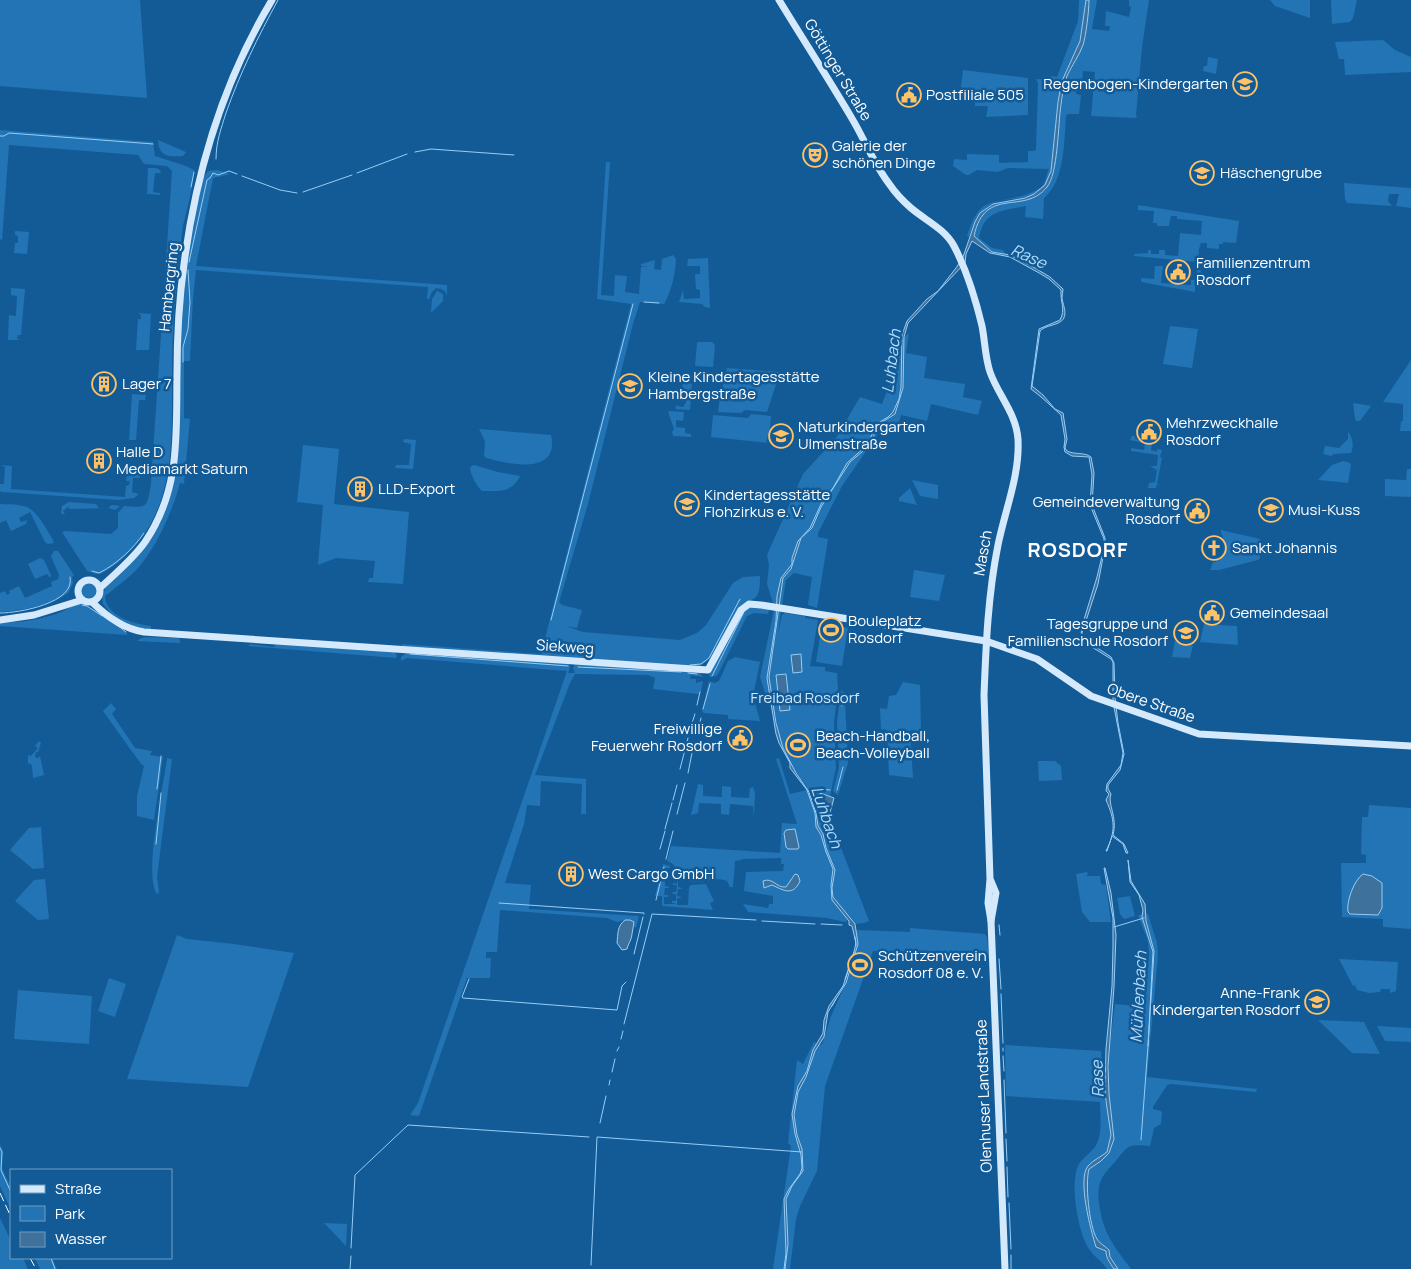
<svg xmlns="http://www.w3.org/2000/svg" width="1411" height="1269" font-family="Manrope,sans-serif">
	<rect width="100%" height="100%" fill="#135b97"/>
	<!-- green -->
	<g fill="#2274b4">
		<path d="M 0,0 L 140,0 L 147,98 L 0,86 Z"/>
		<path d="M 1079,0 L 1086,0 L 1080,41 L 1062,81 L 1058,102 L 1051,171 C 1041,210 1007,191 987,207 C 978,215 973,226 969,237 L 967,236 C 980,196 990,205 1025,195 C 1031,193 1038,190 1042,186 C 1046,182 1047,172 1049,169 L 1008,168 L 998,172 L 977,170 L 969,175 L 966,175 L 953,166 L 954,159 L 967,160 L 967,154 L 999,155 L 999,163 L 1028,162 L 1028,151 L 1034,151 L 1036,150 L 1038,83 L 1036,79 L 1049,80 L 1050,76 L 1057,77 L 1078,21 Z"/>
		<path d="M 1089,0 L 1097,0 L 1092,29 L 1109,31 L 1110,26 L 1105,26 L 1106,11 L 1129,17 L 1131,7 L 1129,6 L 1129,0 L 1149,0 L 1142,47 L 1136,115 L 1137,117 L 1136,118 L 1091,116 L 1095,72 L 1083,71 L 1082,86 L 1077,86 L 1076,94 L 1081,95 L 1079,114 L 1068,114 L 1066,116 C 1064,141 1065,181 1044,198 L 1043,219 L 1025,217 L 1026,206 C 1002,211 984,210 979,238 L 992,248 L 1003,250 L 1005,253 L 1005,254 L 992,252 L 974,236 C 976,228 978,217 984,211 C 1003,195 1039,209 1052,179 L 1065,81 L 1083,45 Z"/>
		<path d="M 1270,0 L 1310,0 L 1310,18 L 1275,6 Z"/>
		<path d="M 1331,0 L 1357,0 L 1353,18 L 1350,22 L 1332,24 Z"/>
		<path d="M 1383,40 L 1395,50 L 1411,57 L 1411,72 L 1345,75 L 1344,59 L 1339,59 L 1335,42 Z"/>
		<path d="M 1208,57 L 1218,59 L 1216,74 L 1203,71 L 1204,66 L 1207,66 Z"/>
		<path d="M 963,70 L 1028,78 L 1028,115 L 986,117 L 988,107 L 986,106 L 975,106 L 975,99 L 966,98 L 966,102 L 960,101 L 959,104 Z"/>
		<path d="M 0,130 L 153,142 L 155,156 L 186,166 L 194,170 C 193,189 187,208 183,226 C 180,248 178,269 176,291 C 173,321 172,352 172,382 C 172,441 175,506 130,551 C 122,560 111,569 100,574 L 96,574 L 87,571 L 62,532 L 65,531 L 111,534 L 118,528 L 118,513 L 124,506 C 148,508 147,508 151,483 L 172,171 L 167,166 L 144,164 L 138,155 L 9,145 L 2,240 L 0,239 Z"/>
		<path d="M 158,140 L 186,152 L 183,156 C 168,157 159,157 158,140 Z"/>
		<path d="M 606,162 L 610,162 L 601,295 L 614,296 L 615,275 L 627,276 L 625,292 L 639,294 L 641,267 L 648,267 L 641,266 L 641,264 L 655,260 L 654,269 L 661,270 L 662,259 L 673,255 L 676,259 C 675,275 672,290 664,304 L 640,302 L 633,324 L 588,504 L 559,602 L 562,605 L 582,610 L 577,628 L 566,626 L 583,632 L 680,640 L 697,633 L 706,625 L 733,583 L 743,577 L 760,576 C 760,607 753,593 738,609 C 727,626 717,662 696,667 L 403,647 L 401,644 L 541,654 L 631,304 L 597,299 Z"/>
		<path d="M 148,168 C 154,168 160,167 161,173 L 155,173 L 153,192 L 160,193 L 160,195 L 147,194 Z"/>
		<path d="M 217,170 L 230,174 L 213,178 L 196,266 L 447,285 L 447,296 C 445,290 443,289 436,288 L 432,292 L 429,299 L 427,299 L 428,287 L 196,270 L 193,298 L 190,361 L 184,361 L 184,418 L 190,419 L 184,484 L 180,483 C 173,510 156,548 138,568 C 128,579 116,587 105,596 C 106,617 135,624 151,626 L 151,629 L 142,629 L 127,625 L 115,618 L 103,604 L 102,597 L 107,585 L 121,574 L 137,556 L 173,485 L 178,451 L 179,346 L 184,275 L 196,208 L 204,177 L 208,171 Z"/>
		<path d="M 1344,183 L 1411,188 L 1411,208 L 1396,206 L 1399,194 L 1389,194 L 1388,201 L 1392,206 L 1347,203 L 1345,199 Z"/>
		<path d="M 1138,205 L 1239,221 L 1236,243 L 1223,242 L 1223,244 L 1219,244 L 1219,249 L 1207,248 L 1207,243 L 1201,243 L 1199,249 L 1198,262 L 1134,256 L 1134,254 L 1148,253 L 1148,250 L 1151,250 L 1151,254 L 1159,254 L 1159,250 L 1165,250 L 1165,255 L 1178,256 L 1180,233 L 1201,235 L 1202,221 L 1177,219 L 1177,216 L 1171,216 L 1169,226 L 1157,226 L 1157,223 L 1153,223 L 1154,211 L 1138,210 Z"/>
		<path d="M 15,231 L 29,232 L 27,254 L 14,253 L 15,243 L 18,243 L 18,236 L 15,235 Z"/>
		<path d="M 708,258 L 710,308 L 705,307 L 702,304 L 679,302 L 683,290 L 684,299 L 700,298 L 700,290 L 696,289 L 695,274 L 700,274 L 700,266 L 687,266 L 688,259 Z"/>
		<path d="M 1155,266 L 1163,266 L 1161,283 L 1191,285 L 1191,280 L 1196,280 L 1197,269 L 1200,269 L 1203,280 L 1205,281 L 1205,287 L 1195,286 L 1195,292 L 1141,282 L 1141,278 L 1154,279 Z"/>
		<path d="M 11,288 L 25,289 L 21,335 L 18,335 L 17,339 L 21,340 L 8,340 L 9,315 L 16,316 L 17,296 L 11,295 Z"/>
		<path d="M 437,291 L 443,294 L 443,301 L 431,313 L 432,299 Z"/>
		<path d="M 138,313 L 151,314 L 149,350 L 136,350 L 138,319 L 141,319 L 141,315 Z"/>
		<path d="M 1170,326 L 1198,329 L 1192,368 L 1163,364 Z"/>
		<path d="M 909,333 L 906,353 L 927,357 L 924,378 L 965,384 L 963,397 L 982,401 L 978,415 L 931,404 L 927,421 L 901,415 L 896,432 L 880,431 L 842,486 L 818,533 L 818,537 L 828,539 L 817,608 L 808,605 L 812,577 L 794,573 L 786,580 L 782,605 L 773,603 L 767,584 L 769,565 L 767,555 L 803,474 L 836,438 L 860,397 L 882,404 L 889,386 L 902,339 Z"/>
		<path d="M 699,342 L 712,342 L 715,345 L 713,367 L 695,366 L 697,343 Z"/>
		<path d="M 1411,360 L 1411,431 L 1400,431 L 1401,421 L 1403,421 L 1403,404 L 1383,402 Z"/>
		<path d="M 727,368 L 780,372 L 767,412 L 745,410 L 741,413 L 718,412 L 720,397 Z"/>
		<path d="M 678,374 L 681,374 L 686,382 L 692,384 L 690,410 L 676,409 L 676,404 L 677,406 L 683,407 L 686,402 L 684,393 L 682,392 L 683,381 L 679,381 Z"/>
		<path d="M 132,394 L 146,395 L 145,400 L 139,400 L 136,440 L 129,440 Z"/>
		<path d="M 1353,403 L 1371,406 L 1360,421 L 1356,421 L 1355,418 Z"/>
		<path d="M 670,411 L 684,412 L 683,421 L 676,420 L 676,427 L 685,428 L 685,433 L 691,434 L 691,437 L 673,436 L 672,432 L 674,429 L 668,412 Z"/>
		<path d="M 751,414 L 771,416 L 770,428 L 766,442 L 769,443 L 711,437 L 713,415 L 748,418 Z"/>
		<path d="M 479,429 L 551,435 C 560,476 508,464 486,458 L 484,456 L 485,441 Z"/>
		<path d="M 1348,432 C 1353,437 1354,447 1351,453 L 1334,454 L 1331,456 L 1323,454 L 1325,446 L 1339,448 L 1348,439 Z"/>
		<path d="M 1132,436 L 1135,436 L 1135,439 L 1152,443 L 1151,450 L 1157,452 L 1157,449 L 1162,450 L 1160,457 L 1162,458 L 1157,483 L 1159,485 L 1157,484 L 1156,488 L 1148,488 L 1149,483 L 1155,482 L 1157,470 L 1150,466 L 1157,466 L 1158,455 L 1131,451 L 1131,448 L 1144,450 L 1145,443 L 1130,440 Z"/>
		<path d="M 404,439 L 416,440 L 413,469 L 395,468 L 396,465 L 409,465 L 411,444 L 403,442 Z"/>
		<path d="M 303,445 L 339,449 L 334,504 L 409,512 L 403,584 L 368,582 L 369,578 L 373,578 L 375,561 L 336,558 L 318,565 L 323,505 L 297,502 Z"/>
		<path d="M 1343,461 L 1350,463 L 1351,465 L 1348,483 L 1318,480 L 1332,465 Z"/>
		<path d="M 0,465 L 12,466 L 11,489 L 125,497 L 126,486 L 129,485 L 130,481 L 126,481 L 127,474 L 140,475 L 140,478 L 133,478 L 132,492 L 139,494 L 134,498 L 118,500 L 2,492 L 0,491 L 0,484 L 4,484 L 5,467 Z"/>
		<path d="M 474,465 L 498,472 L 520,476 C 512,493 499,491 482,491 C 477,487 470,474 470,467 Z"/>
		<path d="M 1407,469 L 1411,469 L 1411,497 L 1385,496 L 1385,479 L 1406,480 Z"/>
		<path d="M 912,480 L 938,485 L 938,499 L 920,496 Z"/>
		<path d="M 910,488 L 917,505 L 899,501 L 899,498 Z"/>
		<path d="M 69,502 L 96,504 L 99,508 L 108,508 L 112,505 L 120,506 L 115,510 L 109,508 L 70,509 L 68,507 L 63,511 L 65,514 L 61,514 L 62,506 Z"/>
		<path d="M 0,504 C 24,505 30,503 44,525 C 47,531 52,536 54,543 L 48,544 L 45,542 L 30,512 L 19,518 L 21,522 L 27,520 L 26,524 L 11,531 L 6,520 L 0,523 Z"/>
		<path d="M 1221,530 L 1260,539 L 1260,558 L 1258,560 L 1219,570 L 1210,570 L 1213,562 L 1216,562 L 1223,537 L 1221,533 Z"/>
		<path d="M 54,551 L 58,551 L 74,575 L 72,577 L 73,583 L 69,592 C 55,605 18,611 0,612 L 0,593 L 5,591 L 7,595 L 10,593 L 9,591 L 19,586 L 25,598 L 52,586 L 51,582 L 58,579 L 59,575 L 51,556 Z"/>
		<path d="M 40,558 L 44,560 L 51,575 L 50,578 L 47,574 L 35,579 L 28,564 Z"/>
		<path d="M 914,570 L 945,575 L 939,601 L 910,597 Z"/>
		<circle cx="89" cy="590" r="8"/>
		<path d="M 82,604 C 96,608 114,624 127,633 L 127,635 L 0,626 L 0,622 C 19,623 38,620 56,614 C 65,611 73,604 82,604 Z"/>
		<path d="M 749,607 L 768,609 L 769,610 L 768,614 L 754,613 L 747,616 L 718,674 L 716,676 L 711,677 L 709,676 L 712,667 L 740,613 Z"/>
		<path d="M 774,610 L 781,611 L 778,634 L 782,615 L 785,613 L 805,616 L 805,618 L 818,620 L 810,666 L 825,667 L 825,671 L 837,673 L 838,688 L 834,723 L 836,768 L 830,796 L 820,793 L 826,816 L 832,831 L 835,832 L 869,921 L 864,923 L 855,924 L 850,919 L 845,922 L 827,918 L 748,912 L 743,904 L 768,908 L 769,904 L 773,904 L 773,896 L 744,891 L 746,872 L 783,871 L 784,864 L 781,864 L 781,858 L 742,859 L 741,860 L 735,861 L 733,887 L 730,887 L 727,881 C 714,875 700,886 687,880 C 677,876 678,864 667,861 L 671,846 L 780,853 L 782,823 L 797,824 L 776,759 L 779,758 L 790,794 L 807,790 L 807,787 L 796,773 L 780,742 L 772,696 L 766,696 L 760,677 Z"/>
		<path d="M 822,624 L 848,628 L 842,666 L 816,662 Z"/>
		<path d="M 1204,624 L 1237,626 L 1238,645 L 1200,642 Z"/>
		<path d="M 149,637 L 177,638 L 180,639 L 180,643 L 137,641 L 141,638 Z"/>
		<path d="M 1175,641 L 1193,645 L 1190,658 L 1172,657 Z"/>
		<path d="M 276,643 L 395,652 L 397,656 L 396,658 L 248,646 L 251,644 L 274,647 Z"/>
		<path d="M 408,652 L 568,663 L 570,667 L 568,673 L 575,673 L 573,668 L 575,664 L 695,672 L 700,673 L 703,677 L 691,675 L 690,679 L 696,679 L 696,683 L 703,681 L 701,692 L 698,694 L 653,689 L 655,678 L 648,675 L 575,674 L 570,683 L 535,775 L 586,779 L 586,814 L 581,814 L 582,784 L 541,781 L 540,806 L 527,805 L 524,824 L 505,883 L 531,885 L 529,909 L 639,916 L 636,928 L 633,925 L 633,922 L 625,920 L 617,922 L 607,918 L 500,910 L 497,952 L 486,952 L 486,958 L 491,958 L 490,978 L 467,978 L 419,1116 L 410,1115 L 418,1103 L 567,671 L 407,658 L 401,661 L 401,657 Z"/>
		<path d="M 735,657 L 760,662 L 753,696 L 760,721 L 728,719 L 728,715 L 704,713 L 702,711 L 709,681 L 715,683 L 719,681 L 728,661 Z"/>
		<path d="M 903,682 L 920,685 L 921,731 L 910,730 L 913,778 L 889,775 L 887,730 L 881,729 L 880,708 L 887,709 L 889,696 L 896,695 Z"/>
		<path d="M 841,690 L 849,697 L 853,696 L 845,701 L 848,763 L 838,795 L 833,791 L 839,767 L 837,722 Z"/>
		<path d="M 111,703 L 116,709 L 112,714 L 135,748 L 152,751 L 150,755 L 163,757 L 154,820 L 137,816 L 137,796 L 144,766 L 141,764 L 103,711 Z"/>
		<path d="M 39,741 L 41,743 L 38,752 L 36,752 L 35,757 L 38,758 L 40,756 L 44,775 L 33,778 L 32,766 L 30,763 L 28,764 L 28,755 L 31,756 L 38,748 L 35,746 Z"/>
		<path d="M 167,758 L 172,759 L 157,877 L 159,893 L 157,894 C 143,874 164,785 167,758 Z"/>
		<path d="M 1038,761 L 1055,761 L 1061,766 L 1062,780 L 1039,781 Z"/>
		<path d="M 698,784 L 703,785 L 703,796 L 722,797 L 722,786 L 731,787 L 731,797 L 749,798 L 750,788 L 753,787 L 755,793 L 754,816 L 753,806 L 730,804 L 729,815 L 721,814 L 721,804 L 699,803 L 698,813 L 691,815 Z"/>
		<path d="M 1369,805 L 1411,808 L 1411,929 L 1383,927 L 1383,919 L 1342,917 L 1341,863 L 1366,863 L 1366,855 L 1361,854 L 1362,817 L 1368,817 Z"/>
		<path d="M 41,827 L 44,868 L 33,869 L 10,850 L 29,828 Z"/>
		<path d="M 663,864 L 670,866 L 670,868 L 666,868 L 666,877 L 670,878 L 669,879 L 665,879 L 665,886 L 669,887 L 669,888 L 665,888 L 664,895 L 668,895 L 668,897 L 664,897 L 664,904 L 675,904 L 675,903 L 672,903 L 672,901 L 676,901 L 676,894 L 672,894 L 673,892 L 676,892 L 677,885 L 673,885 L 673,883 L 677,884 L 677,878 L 674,877 L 674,871 L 682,881 L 678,881 L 678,887 L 682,888 L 681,889 L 678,889 L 677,896 L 681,897 L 681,898 L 677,898 L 677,905 L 688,905 L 689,887 L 691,885 L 706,884 L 714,901 L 710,903 L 713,910 L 662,906 L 662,896 L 655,896 Z"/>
		<path d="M 1087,872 L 1088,874 L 1086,876 L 1100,876 L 1101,884 L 1106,885 L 1111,922 L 1090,922 L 1082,912 L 1076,874 Z"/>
		<path d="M 45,879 L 49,919 L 38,920 L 15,901 L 34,880 Z"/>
		<path d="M 1130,896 L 1135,916 L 1124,919 L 1120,914 L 1117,898 Z"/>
		<path d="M 1148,914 L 1157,943 L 1158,955 L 1147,1077 L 1257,1089 L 1256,1092 L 1171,1084 L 1167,1085 L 1153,1107 L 1153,1109 L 1161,1111 L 1162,1113 L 1161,1124 L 1154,1128 L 1150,1146 C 1128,1144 1129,1144 1115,1162 C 1110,1167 1104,1174 1101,1180 C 1098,1188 1098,1195 1099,1203 C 1103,1234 1114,1246 1131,1269 L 1107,1269 C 1102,1261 1094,1257 1089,1249 C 1078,1233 1069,1182 1079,1164 C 1083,1158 1090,1153 1095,1147 C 1103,1135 1100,1117 1100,1102 L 1006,1096 L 1005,1045 L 1101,1051 L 1105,1102 L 1107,1102 L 1111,1135 L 1107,1152 L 1093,1162 L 1089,1168 C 1097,1162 1108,1158 1111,1148 C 1117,1131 1110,1113 1109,1095 C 1107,1064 1111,1034 1115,1004 L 1145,1007 L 1149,955 L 1148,941 L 1138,915 Z"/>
		<path d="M 910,928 L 985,934 L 987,937 L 989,958 L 873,951 L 825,1086 L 817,1171 L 800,1206 L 796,1219 L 790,1269 L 773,1269 L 791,1146 L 788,1143 L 797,1060 L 803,1064 L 814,1042 L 821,1045 L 823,1042 L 831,1016 L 849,976 L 856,953 L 858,945 L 856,930 L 910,932 Z"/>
		<path d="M 177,935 L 187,939 L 234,944 L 294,953 L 248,1087 L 127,1079 Z"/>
		<path d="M 1339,959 L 1398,962 L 1396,991 L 1390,993 L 1390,989 L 1381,989 L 1380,992 L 1369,993 L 1357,990 L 1355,985 L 1353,986 Z"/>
		<path d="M 109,978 L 126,984 L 115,1017 L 98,1011 Z"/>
		<path d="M 18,990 L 92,996 L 89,1044 L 14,1039 Z"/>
		<path d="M 1318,1020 L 1364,1022 L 1380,1054 L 1352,1053 Z"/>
		<path d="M 1377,1026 L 1411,1028 L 1411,1042 L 1385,1041 Z"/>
		<path d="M 0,1144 L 3,1151 L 2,1168 L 11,1188 L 11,1210 L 0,1186 Z"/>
		<path d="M 0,1218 L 11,1241 L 11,1258 L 23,1258 L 28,1269 L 0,1269 Z"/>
		<path d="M 324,1223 L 347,1224 L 346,1246 Z"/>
		<path d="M 35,1258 L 52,1258 L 57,1269 L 40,1269 Z"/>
	</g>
	<!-- water -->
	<g fill="#3e719c" stroke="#97cdf6">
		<path d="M 1086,0 L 1089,0 C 1089,10 1086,36 1083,45 C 1079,56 1072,65 1067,76 C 1064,84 1062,96 1061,105 C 1058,125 1058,174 1047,187 C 1024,216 985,185 974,236 L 992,252 L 1010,255 L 1035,268 L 1050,277 L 1063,289 C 1063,292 1062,295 1062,298 C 1063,306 1070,318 1058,323 C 1052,326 1045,326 1040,331 L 1032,386 L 1043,395 L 1055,409 L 1063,413 L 1067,439 L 1065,448 L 1067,451 C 1075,455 1085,452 1091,457 L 1094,473 L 1092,505 L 1105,538 L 1105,543 L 1104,543 L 1104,539 L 1090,505 L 1092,475 L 1089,457 L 1072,456 L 1065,452 L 1064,447 L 1065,439 L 1061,415 C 1051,406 1042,397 1031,389 L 1039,329 L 1060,320 C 1066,309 1060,302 1061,290 L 1049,279 L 1041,274 L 1010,257 L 990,253 L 972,241 L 966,254 L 965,263 L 908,323 L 904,337 L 903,388 L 895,414 L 879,424 L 869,446 L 850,462 L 821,507 L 812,528 L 801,538 L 791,569 L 783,578 L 769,677 L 776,723 L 783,748 L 796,773 L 809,792 L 816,813 L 818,826 L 823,834 L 826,848 L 835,870 L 832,888 L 833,897 L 855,924 L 858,944 L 846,983 L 828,1012 L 824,1037 L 815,1051 L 806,1077 L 798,1092 L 794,1115 L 797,1135 L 802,1149 L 803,1171 L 792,1186 L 786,1199 L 788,1244 L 785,1269 L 784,1269 L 786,1253 L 784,1199 L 789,1189 L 800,1174 L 802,1168 L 801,1155 L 795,1134 L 792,1114 L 798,1086 L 807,1071 L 813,1050 L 823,1033 L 824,1020 L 829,1006 L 843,986 L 853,956 L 856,943 L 852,926 L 849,925 L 849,921 L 832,900 L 831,885 L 833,869 L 826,852 L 821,835 L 816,827 L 815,813 L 807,790 L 790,768 L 790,763 L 779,743 L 776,734 L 767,678 L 776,621 L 777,596 L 781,578 L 792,564 L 792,558 L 798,541 L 810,528 L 822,502 L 833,488 L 847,463 L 866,446 L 878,423 L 888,417 L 893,412 L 899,399 L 901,387 L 902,335 L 907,321 L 927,299 L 938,291 L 956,268 L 963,257 L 975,222 L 980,213 L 993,204 L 1025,198 L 1034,194 L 1045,185 L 1051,171 L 1058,102 L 1062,81 L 1080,41 Z"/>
		<path d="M 1103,552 L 1104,552 L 1098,584 L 1082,633 L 1084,639 L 1111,657 L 1114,663 L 1115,697 L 1118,723 L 1124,754 L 1120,770 L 1108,785 L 1108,789 L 1111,794 C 1107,804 1118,817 1113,835 L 1124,844 L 1128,853 L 1126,853 L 1123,844 L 1112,836 L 1107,851 L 1106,851 C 1116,831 1115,820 1106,800 L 1109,794 L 1106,791 L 1107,784 L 1121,765 L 1123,753 L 1113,702 L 1113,662 L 1111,659 L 1087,644 L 1082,639 L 1081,635 L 1082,626 L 1097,577 Z"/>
		<path d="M 801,654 L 802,672 L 793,673 L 791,655 Z"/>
		<path d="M 786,674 L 790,710 L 780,711 L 776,675 Z"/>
		<path d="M 820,793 L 834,798 L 829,816 L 835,832 L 832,831 L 825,815 Z"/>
		<path d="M 795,829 L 799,847 L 798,849 L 788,849 L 786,847 L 784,833 L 786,830 Z"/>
		<path d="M 1128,860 L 1131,881 L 1145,904 L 1146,921 L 1154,951 L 1148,1046 L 1153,952 L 1142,917 L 1143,910 L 1139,895 L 1130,882 Z"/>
		<path d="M 1104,868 L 1105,868 L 1111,893 L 1116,935 L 1114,987 L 1108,1066 L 1109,1094 L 1114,1139 L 1109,1153 L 1101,1161 L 1089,1169 C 1085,1183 1089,1226 1097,1239 C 1099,1243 1105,1246 1109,1250 L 1110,1257 L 1118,1269 L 1114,1269 C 1110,1263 1106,1258 1106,1251 L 1096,1247 C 1091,1231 1077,1179 1088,1166 C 1093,1160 1101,1157 1107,1152 L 1111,1135 L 1105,1094 L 1106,1049 L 1112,986 L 1113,947 L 1113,918 Z"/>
		<path d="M 795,874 L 798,875 L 800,881 C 793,897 783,890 772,885 L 764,888 L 763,881 C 773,877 776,888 786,887 Z"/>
		<path d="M 1363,874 L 1372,876 L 1382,883 L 1382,908 L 1378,915 L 1350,914 L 1348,912 C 1346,902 1354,880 1363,874 Z"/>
		<path d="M 625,920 L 630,920 L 634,922 C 633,926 633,930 632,934 C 632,939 628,944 627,949 L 622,950 L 617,943 C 618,934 617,926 625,920 Z"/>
	</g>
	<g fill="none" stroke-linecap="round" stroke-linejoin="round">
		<!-- stream -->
		<g stroke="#97cdf6" stroke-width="1">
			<path d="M 0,136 L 4,136 L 9,133 L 153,144"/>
			<path d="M 415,152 L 431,149 L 514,155"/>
			<path d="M 216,159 C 216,142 221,129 226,113 C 240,73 258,37 278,0"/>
			<path d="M 357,173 L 407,154"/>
			<path d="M 242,176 L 280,190 L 297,193"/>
			<path d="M 191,187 L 194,172"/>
			<path d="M 303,192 L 352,175"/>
			<path d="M 189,262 L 207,180 L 210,178 L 213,173 L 218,175 L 229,171 L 237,174"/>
			<path d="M 644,302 L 659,303"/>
			<path d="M 183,362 L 183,347 L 188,329 L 190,302 L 188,270"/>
			<path d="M 92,571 L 99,573 C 117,564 133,549 144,533"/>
			<path d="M 82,605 L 87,606 L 102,616"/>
			<path d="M 0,613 C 19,613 76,603 70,577"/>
			<path d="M 551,620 L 633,304"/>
			<path d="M 118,626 L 126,632"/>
			<path d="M 410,654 L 568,666"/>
			<path d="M 690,665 L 701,664 L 709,658 L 740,599"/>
			<path d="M 578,667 L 681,672"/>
			<path d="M 688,673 L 697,674"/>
			<path d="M 712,676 L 744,612"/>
			<path d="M 697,705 L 700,692"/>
			<path d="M 842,706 L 844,701"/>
			<path d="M 703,709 L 710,684"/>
			<path d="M 691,726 L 695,714"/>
			<path d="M 697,734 L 701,718"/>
			<path d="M 680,769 L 688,738"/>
			<path d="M 688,773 L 692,753"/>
			<path d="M 157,789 L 161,756"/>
			<path d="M 837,790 L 843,767"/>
			<path d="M 809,791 L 816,789 L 830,790"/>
			<path d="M 673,800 L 677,785"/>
			<path d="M 677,814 L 685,783"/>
			<path d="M 665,829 L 672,803"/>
			<path d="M 156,844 L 161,793"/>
			<path d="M 660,849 L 665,831"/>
			<path d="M 666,859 L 673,831"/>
			<path d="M 656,900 L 664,867"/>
			<path d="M 499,903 L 644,913 L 644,914"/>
			<path d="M 762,921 L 815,924"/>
			<path d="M 821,924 L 842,925"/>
			<path d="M 999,925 L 1000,935"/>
			<path d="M 1114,927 L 1144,918"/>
			<path d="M 855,937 L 856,946"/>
			<path d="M 634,954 L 643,917"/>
			<path d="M 999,959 L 1001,989"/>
			<path d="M 469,979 L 462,997 L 463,998 L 617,1010 L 622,986 L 626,982"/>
			<path d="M 845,979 L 854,952"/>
			<path d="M 1001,994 L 1003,1043"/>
			<path d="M 832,1006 L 836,999"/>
			<path d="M 624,1024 L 652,914 L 756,920"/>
			<path d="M 621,1039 L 623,1031"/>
			<path d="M 1003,1048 L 1003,1051"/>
			<path d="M 617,1051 L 619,1047"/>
			<path d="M 1003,1056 L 1004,1071"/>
			<path d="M 612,1072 L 615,1059"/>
			<path d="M 1004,1080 L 1006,1133"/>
			<path d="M 609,1085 L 610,1080"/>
			<path d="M 600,1123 L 606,1096"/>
			<path d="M 1006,1139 L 1007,1161"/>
			<path d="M 1141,1140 L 1148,1046"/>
			<path d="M 0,1148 L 2,1152 L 1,1170 L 10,1190 L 11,1190"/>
			<path d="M 1007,1167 L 1008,1197"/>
			<path d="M 1009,1203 L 1011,1249"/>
			<path d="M 351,1248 L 355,1175 L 408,1125 L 589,1137"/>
			<path d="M 1011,1255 L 1011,1269"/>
			<path d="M 51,1258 L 55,1269"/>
			<path d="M 591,1265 L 597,1137 L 802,1152"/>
			<path d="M 350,1269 L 351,1256"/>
		</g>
		<!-- secondary -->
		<g stroke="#d4eafc" stroke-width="7">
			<path d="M 779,0 C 804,41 830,81 854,122 C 866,143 875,166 890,185 C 896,194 903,201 911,208 C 925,220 945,229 954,246 C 966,269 976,301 982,326 C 985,341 985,357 990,372 C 998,395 1016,413 1018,439 C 1020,475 1005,510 998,545 C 988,595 986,644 984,695 L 990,879 L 988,903 L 991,921"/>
			<circle cx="89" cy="591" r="11"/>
			<path d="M 100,588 C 116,573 133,559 145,542 C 181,489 176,434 177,374 C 177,337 179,300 184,264 C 196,172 224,80 272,0"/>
			<path d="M 92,602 C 106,616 124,629 144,632 L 708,670 L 741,610 L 749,604 L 761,605 L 986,641 L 1037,659 L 1091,696 L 1199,734 L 1411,746"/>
			<path d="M 0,620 L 34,615 L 82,600"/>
			<path d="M 991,881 L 996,893 L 991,921 L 1005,1269"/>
		</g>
		<!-- rail -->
		<g stroke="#fff" stroke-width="1" stroke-dasharray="9 4" stroke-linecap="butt">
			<path d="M 0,1193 L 11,1217"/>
			<path d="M 30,1258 L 36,1269"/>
		</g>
	</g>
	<!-- icons -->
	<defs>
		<g id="school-ring" transform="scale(1.25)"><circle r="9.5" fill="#135b97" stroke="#ffc267" stroke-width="1.5"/><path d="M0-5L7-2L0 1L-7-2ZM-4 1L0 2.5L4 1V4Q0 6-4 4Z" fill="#ffc267"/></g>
		<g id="civic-ring" transform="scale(1.25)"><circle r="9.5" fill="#135b97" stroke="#ffc267" stroke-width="1.5"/><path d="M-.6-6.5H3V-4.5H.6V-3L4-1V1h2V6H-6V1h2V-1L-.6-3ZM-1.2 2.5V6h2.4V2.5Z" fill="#ffc267"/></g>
		<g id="theatre-ring" transform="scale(1.25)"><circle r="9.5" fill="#135b97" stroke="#ffc267" stroke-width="1.5"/><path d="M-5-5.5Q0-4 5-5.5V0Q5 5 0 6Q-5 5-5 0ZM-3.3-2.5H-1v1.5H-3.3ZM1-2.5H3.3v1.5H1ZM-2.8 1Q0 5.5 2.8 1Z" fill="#ffc267"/></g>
		<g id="building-ring" transform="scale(1.25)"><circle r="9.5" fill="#135b97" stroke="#ffc267" stroke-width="1.5"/><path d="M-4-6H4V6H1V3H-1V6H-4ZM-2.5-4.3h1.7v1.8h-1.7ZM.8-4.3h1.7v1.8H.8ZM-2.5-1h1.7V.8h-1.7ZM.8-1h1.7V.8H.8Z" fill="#ffc267"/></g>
		<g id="university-ring" transform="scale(1.25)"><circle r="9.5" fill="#135b97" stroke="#ffc267" stroke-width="1.5"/><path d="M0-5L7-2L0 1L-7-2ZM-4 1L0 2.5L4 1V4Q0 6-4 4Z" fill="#ffc267"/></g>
		<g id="church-ring" transform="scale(1.25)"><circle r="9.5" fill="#135b97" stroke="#ffc267" stroke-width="1.5"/><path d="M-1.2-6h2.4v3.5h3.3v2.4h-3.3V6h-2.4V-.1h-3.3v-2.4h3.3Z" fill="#ffc267"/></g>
		<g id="stadium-ring" transform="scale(1.25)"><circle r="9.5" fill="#135b97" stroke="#ffc267" stroke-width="1.5"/><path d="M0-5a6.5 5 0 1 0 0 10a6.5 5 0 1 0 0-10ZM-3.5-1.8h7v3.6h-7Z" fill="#ffc267"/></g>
	</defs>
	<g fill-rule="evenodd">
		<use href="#school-ring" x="1245" y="84"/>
		<use href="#civic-ring" x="909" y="95"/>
		<use href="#theatre-ring" x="815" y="155"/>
		<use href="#school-ring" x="1202" y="173"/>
		<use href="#civic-ring" x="1178" y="272"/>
		<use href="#building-ring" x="104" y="384"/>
		<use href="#school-ring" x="630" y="386"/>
		<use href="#civic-ring" x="1149" y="432"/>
		<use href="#school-ring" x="781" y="436"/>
		<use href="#building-ring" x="99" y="461"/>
		<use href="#building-ring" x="360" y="489"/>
		<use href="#school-ring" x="687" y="504"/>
		<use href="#university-ring" x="1271" y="510"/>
		<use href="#civic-ring" x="1197" y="511"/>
		<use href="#church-ring" x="1214" y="548"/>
		<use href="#civic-ring" x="1212" y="613"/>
		<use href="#stadium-ring" x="831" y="630"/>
		<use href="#school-ring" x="1186" y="633"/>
		<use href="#civic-ring" x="740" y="738"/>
		<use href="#stadium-ring" x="798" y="745"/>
		<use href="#building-ring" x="571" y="874"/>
		<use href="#stadium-ring" x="860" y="965"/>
		<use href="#school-ring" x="1317" y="1002"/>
	</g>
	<g text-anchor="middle" stroke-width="5" stroke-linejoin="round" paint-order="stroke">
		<!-- street labels -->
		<g font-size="15" fill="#fff" stroke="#135b97">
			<text transform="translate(838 70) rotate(59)" y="5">Göttinger Straße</text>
			<text transform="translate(169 287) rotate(-84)" y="5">Hambergring</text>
			<text transform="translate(983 553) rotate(-80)" y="5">Masch</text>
			<text transform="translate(565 647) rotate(4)" y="5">Siekweg</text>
			<text transform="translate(1151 703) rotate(19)" y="5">Obere Straße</text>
			<text transform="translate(984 1096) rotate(-92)" y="5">Olenhuser Landstraße</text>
		</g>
		<!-- poi labels -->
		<g font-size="15" fill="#fff" stroke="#135b97" text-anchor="start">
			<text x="1228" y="89" text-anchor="end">Regenbogen-Kindergarten</text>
			<text x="926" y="100">Postfiliale 505</text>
			<text x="832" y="151">Galerie der<tspan x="832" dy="17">schönen Dinge</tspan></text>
			<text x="1220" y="178">Häschengrube</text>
			<text x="1196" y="268">Familienzentrum<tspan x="1196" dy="17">Rosdorf</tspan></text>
			<text x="648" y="382">Kleine Kindertagesstätte<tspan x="648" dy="17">Hambergstraße</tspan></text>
			<text x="122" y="389">Lager 7</text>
			<text x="1166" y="428">Mehrzweckhalle<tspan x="1166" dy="17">Rosdorf</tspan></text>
			<text x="798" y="432">Naturkindergarten<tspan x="798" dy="17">Ulmenstraße</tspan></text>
			<text x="116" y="457">Halle D<tspan x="116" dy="17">Mediamarkt Saturn</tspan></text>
			<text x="378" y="494">LLD-Export</text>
			<text x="704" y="500">Kindertagesstätte<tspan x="704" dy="17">Flohzirkus e. V.</tspan></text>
			<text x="1180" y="507" text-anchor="end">Gemeindeverwaltung<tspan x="1180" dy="17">Rosdorf</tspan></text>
			<text x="1288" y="515">Musi-Kuss</text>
			<text x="1232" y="553">Sankt Johannis</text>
			<text x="1230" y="618">Gemeindesaal</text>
			<text x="848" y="626">Bouleplatz<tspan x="848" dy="17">Rosdorf</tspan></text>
			<text x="1168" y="629" text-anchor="end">Tagesgruppe und<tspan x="1168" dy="17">Familienschule Rosdorf</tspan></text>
			<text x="722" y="734" text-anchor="end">Freiwillige<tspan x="722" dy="17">Feuerwehr Rosdorf</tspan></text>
			<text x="816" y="741">Beach-Handball,<tspan x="816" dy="17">Beach-Volleyball</tspan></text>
			<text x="588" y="879">West Cargo GmbH</text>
			<text x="878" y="961">Schützenverein<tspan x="878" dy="17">Rosdorf 08 e. V.</tspan></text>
			<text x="1300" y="998" text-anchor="end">Anne-Frank<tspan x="1300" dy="17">Kindergarten Rosdorf</tspan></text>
		</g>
		<!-- park labels -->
		<g font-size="15" fill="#cde8fd" stroke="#135b97">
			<text x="805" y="703">Freibad Rosdorf</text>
		</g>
		<!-- water labels -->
		<g font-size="16" font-style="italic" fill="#b1daf9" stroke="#135b97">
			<text transform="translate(1029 256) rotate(24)" y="6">Rase</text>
			<text transform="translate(891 361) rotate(-83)" y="6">Luhbach</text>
			<text transform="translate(827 817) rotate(71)" y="6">Luhbach</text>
			<text transform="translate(1138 997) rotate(-87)" y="6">Mühlenbach</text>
			<text transform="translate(1097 1079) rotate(-92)" y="6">Rase</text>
		</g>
		<!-- district labels -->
		<g font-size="20" font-weight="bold" letter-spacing="1" fill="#fff" stroke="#135b97">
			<text x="1078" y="557">ROSDORF</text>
		</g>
	</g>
	<!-- legend -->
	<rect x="10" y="1169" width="162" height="90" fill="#135b97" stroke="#719dc1"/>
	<rect x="20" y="1185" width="25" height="8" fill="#d4eafc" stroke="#719dc1"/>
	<text x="55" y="1194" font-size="15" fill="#ffffff">Straße</text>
	<rect x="20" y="1206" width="25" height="15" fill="#2274b4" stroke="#719dc1"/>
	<text x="55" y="1219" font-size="15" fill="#ffffff">Park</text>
	<rect x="20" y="1232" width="25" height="15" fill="#3e719c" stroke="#719dc1"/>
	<text x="55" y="1244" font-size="15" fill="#ffffff">Wasser</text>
</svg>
